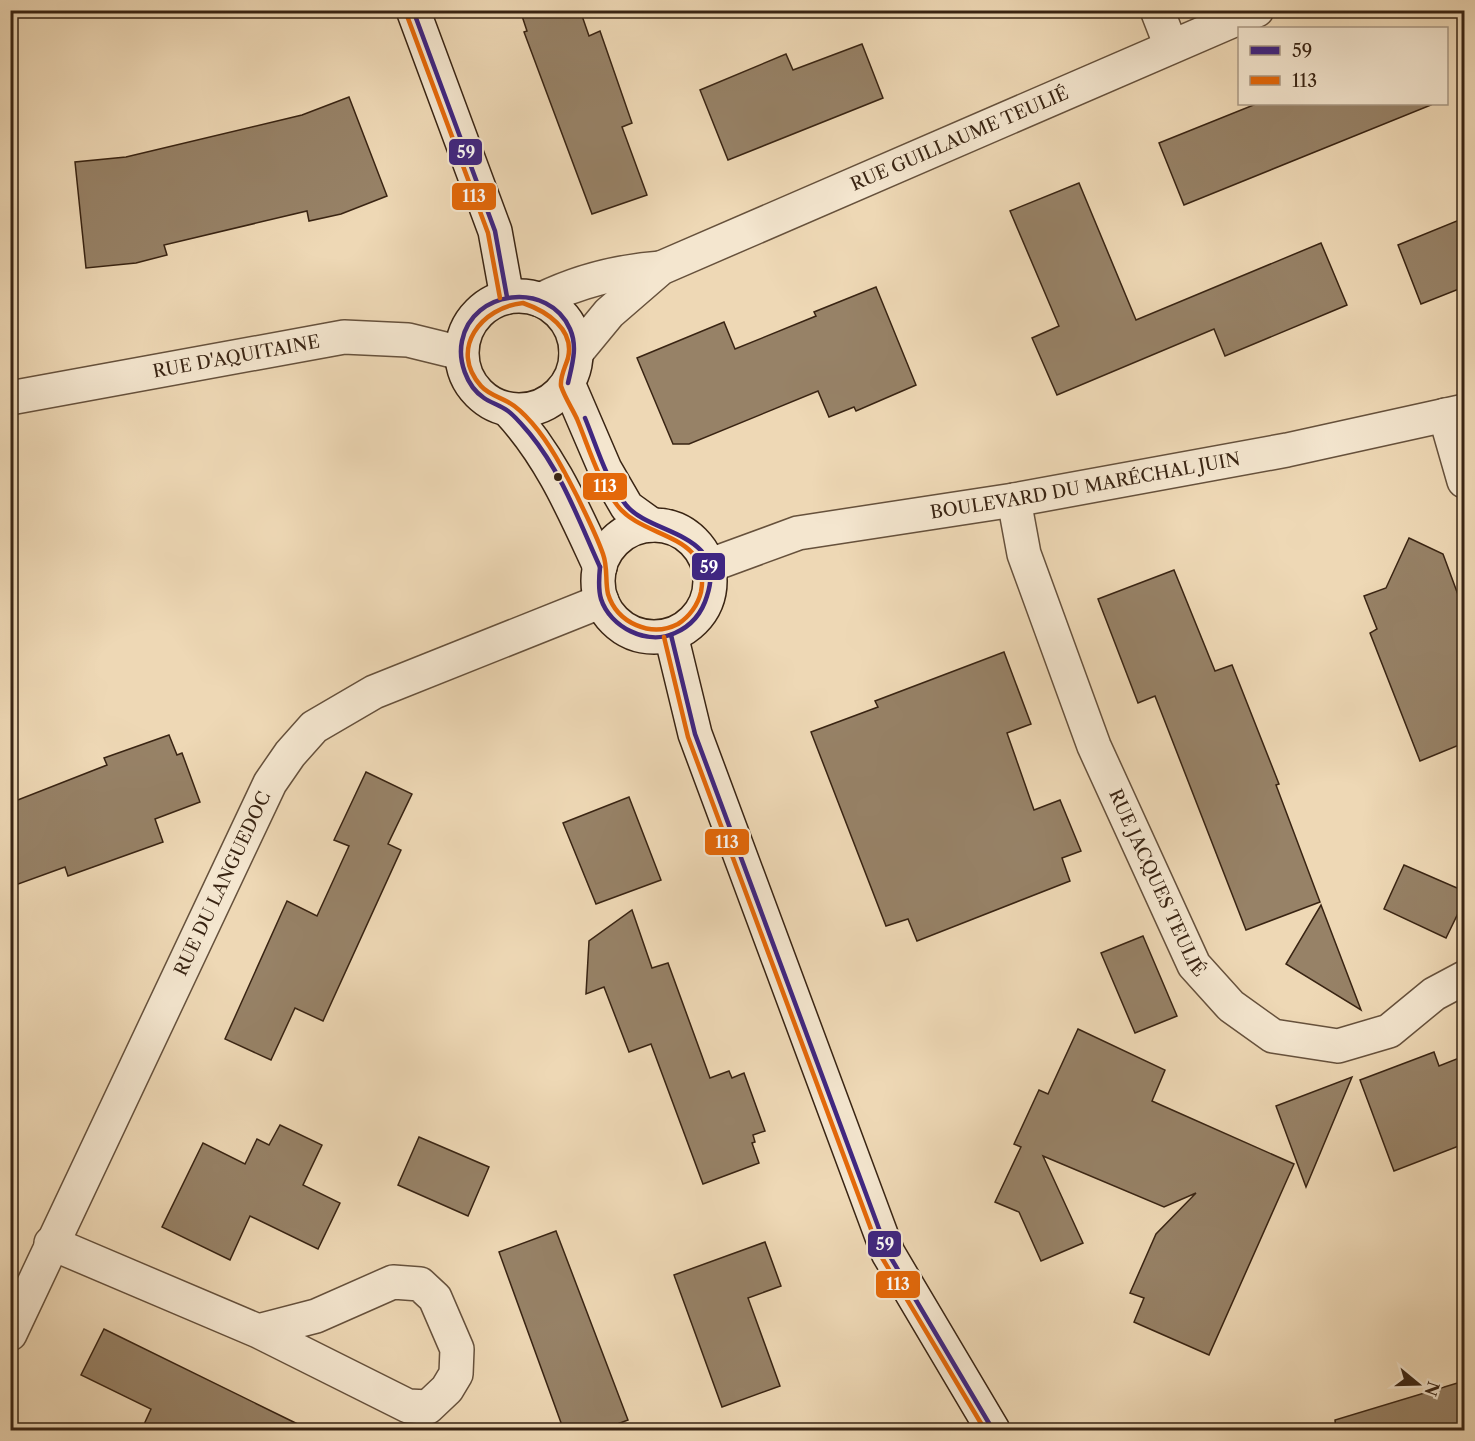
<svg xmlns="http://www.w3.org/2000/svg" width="1475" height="1441" font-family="'Libre Caslon Text',serif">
	<rect width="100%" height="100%" fill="#eed8b5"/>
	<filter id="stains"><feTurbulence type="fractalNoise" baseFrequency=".00333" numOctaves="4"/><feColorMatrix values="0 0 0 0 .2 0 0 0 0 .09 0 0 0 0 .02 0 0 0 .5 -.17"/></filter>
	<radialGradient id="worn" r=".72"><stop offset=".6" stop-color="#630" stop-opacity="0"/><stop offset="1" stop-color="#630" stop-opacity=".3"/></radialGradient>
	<!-- building -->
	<g fill="#978267" stroke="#392413" stroke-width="1.5">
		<path d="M 520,10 L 580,10 L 589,36 L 600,31 L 632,123 L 622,127 L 647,195 L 592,214 L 524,32 L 527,31 Z"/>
		<path d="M 862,44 L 883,98 L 728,160 L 700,90 L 786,54 L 793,70 Z"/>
		<path d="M 349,97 L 387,196 L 341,214 L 309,221 L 307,211 L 164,245 L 167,255 L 136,263 L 86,268 L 75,162 L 126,157 L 302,115 Z"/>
		<path d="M 1256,104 L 1430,104 L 1431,105 L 1184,205 L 1159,143 Z"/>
		<path d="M 1079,183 L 1136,320 L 1321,243 L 1347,305 L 1225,356 L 1214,329 L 1057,395 L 1032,338 L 1059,326 L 1010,211 Z"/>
		<path d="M 1464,218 L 1464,287 L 1421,304 L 1398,245 Z"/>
		<path d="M 876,287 L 916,385 L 856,411 L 854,407 L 829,417 L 818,391 L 689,444 L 673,444 L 637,358 L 724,322 L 735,349 L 816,316 L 814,312 Z"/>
		<path d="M 1409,538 L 1443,554 L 1464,611 L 1464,743 L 1420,761 L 1370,633 L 1377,629 L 1364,596 L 1386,588 Z"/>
		<path d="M 1174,570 L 1215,671 L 1232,665 L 1279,784 L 1276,785 L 1320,902 L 1246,930 L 1155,696 L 1138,703 L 1098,599 Z"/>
		<path d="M 1004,652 L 1031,724 L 1007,733 L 1034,810 L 1060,800 L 1081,851 L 1062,858 L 1070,881 L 917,941 L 908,919 L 886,926 L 811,732 L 878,707 L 875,701 Z"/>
		<path d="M 169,735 L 177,755 L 182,753 L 200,802 L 155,819 L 163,842 L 68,876 L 65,867 L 10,887 L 10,803 L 107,765 L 104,758 Z"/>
		<path d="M 366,772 L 412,794 L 388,844 L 401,850 L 323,1021 L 295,1008 L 271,1060 L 225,1039 L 287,901 L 317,916 L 349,846 L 334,840 Z"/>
		<path d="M 629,797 L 661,880 L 596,904 L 563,823 Z"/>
		<path d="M 1404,865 L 1464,891 L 1464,901 L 1446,938 L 1384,909 Z"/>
		<path d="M 1321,905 L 1361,1010 L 1286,964 Z"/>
		<path d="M 632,910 L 652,968 L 668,963 L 710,1078 L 729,1071 L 732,1078 L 744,1073 L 765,1131 L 753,1135 L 755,1142 L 752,1143 L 759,1163 L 703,1184 L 651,1044 L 629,1052 L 604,987 L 586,994 L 589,941 Z"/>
		<path d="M 1143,936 L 1177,1016 L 1135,1033 L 1101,953 Z"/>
		<path d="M 1078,1029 L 1165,1070 L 1152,1101 L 1294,1164 L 1209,1355 L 1134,1322 L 1144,1298 L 1130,1293 L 1156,1234 L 1196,1193 L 1164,1207 L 1043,1156 L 1083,1243 L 1041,1261 L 1019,1212 L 995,1202 L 1021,1147 L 1014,1144 L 1039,1090 L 1048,1094 Z"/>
		<path d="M 1434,1052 L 1439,1066 L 1464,1056 L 1464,1144 L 1394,1171 L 1360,1080 Z"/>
		<path d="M 1352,1077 L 1306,1187 L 1276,1106 Z"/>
		<path d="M 280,1125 L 322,1145 L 303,1185 L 340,1203 L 318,1249 L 250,1216 L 230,1260 L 162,1227 L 203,1143 L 245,1164 L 257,1139 L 269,1145 Z"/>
		<path d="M 419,1137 L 489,1167 L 468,1216 L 398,1185 Z"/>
		<path d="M 556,1231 L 628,1420 L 599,1431 L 564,1431 L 499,1252 Z"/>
		<path d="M 765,1242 L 781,1286 L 748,1298 L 780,1386 L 722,1407 L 674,1275 Z"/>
		<path d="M 104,1329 L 312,1431 L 141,1431 L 151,1409 L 81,1375 Z"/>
		<path d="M 1464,1381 L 1464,1431 L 1336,1431 L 1335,1420 Z"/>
	</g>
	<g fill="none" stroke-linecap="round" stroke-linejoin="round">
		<!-- minor casing -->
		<g stroke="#66513c" stroke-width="36">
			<g id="minor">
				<path d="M 1157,10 L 1171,46"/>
				<path d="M 540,300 C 579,281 618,271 661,268"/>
				<path id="s1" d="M 576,353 L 609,313 L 661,268 L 1257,10"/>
				<path id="s2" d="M 10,398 L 344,337 L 408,340 L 461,353"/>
				<path d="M 1445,415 L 1464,481"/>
				<path id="s3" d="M 1014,500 L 1024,554 L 1094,746 L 1194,965 L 1231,1006 L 1273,1036 L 1338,1046 L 1389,1031 L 1434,994 L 1464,978"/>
				<path id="s4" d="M 708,566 L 798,533 L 1014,500 L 1287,450 L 1464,411"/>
				<path d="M 51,1243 L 258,1331 L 408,1406 L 428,1407 L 447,1389 L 456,1374 L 457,1349 L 435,1298 L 420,1284 L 393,1282 L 316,1316 L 258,1331"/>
				<path id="s5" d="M 10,1334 L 270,783 L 290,754 L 314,727 L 374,692 L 602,601"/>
			</g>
		</g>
		<!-- secondary casing -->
		<g stroke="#392413" stroke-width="36">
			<g id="secondary">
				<path d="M 413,10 L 495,231 L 507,297"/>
				<circle cx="519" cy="353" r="57"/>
				<path d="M 568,383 L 605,469 L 627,507 L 652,525"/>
				<path d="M 508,410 C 551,456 574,511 600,567"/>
				<circle cx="654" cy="581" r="56"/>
				<path d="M 671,635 L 695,734 L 888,1253 L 993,1430"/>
			</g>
		</g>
		<!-- minor -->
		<use href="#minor" stroke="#f4e6cf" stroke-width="33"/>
		<!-- secondary -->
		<use href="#secondary" stroke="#f4e6cf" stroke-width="33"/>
		<!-- bus-1 casing -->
		<g stroke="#f4e6cf" stroke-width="9">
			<g id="bus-1">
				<path d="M 413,10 L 495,231 L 507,297"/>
				<path d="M 568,383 C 572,365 578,347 570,329 C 549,281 472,289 462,341 C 458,360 466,386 484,398 C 491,403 500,405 508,411 C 516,417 523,426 530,434 C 562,473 579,521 600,567"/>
				<path d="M 585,418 C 597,447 606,480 626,505 C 651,536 728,531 707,596 C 702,613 691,626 675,633 C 647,646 610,627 601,599 C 598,589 599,577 600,567"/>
				<path d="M 671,635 L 695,734 L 888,1253 L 993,1430"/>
			</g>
		</g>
		<!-- bus-2 casing -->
		<g stroke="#f4e6cf" stroke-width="9">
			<g id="bus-2">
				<path d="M 406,13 L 488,233 L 500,298"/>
				<path d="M 523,303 C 546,311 575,329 568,358 C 565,368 560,376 561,386 C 565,398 572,408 577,419 C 589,448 598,480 617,505 C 643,540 712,532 701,592 C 698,605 689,617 678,624 C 651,638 617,623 608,594 C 605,581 608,568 603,554 C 596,534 586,515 577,496 C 564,471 551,445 532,423 C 525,415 517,407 508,402 C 499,397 488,394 481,386 C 448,349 482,307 523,303 Z"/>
				<path d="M 664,637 L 688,737 L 881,1256 L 985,1430"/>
			</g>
		</g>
		<!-- bus-1 -->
		<use href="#bus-1" stroke="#3f2682" stroke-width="4.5"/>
		<!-- bus-2 -->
		<use href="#bus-2" stroke="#e46809" stroke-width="4.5"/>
	</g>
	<!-- markers -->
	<circle fill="#392413" stroke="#f4e6cf" stroke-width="2" cx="558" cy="477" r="5"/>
	<g text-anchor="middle" stroke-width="4.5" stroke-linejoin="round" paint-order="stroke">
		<!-- street labels -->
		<g font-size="18" fill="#392413" stroke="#f4e6cf">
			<text dy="6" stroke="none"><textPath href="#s1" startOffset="446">RUE GUILLAUME TEULIÉ</textPath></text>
			<text dy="6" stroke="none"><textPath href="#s2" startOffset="230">RUE D'AQUITAINE</textPath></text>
			<text dy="6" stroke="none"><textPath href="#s4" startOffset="387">BOULEVARD DU MARÉCHAL JUIN</textPath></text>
			<text dy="6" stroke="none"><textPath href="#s3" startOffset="410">RUE JACQUES TEULIÉ</textPath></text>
			<text dy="6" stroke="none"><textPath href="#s5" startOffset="498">RUE DU LANGUEDOC</textPath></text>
		</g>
	</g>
	<g stroke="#f4e6cf" stroke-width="2">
		<rect x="448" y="138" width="35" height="28" rx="6" fill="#3f2682"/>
		<rect x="451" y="182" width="46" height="29" rx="6" fill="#e46809"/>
		<rect x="582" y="472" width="46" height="29" rx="6" fill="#e46809"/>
		<rect x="691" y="552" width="35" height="29" rx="6" fill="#3f2682"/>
		<rect x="704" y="828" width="46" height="28" rx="6" fill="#e46809"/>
		<rect x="867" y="1230" width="35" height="28" rx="6" fill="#3f2682"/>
		<rect x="875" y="1270" width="46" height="29" rx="6" fill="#e46809"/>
	</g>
	<g font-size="16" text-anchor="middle" font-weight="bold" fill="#fff">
		<text x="466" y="158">59</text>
		<text x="474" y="202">113</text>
		<text x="605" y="492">113</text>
		<text x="709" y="573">59</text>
		<text x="727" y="848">113</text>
		<text x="885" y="1250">59</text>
		<text x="898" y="1290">113</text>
	</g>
	<!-- margin -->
	<rect width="1475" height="1441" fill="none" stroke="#eed8b5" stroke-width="36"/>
	<rect x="12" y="12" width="1451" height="1417" fill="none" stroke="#392413" stroke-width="3"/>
	<rect x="18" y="18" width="1439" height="1405" fill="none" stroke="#392413" stroke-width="1.5"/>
	<!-- legend -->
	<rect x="1238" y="27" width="210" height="78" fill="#f4e6cf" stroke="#a99884" stroke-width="1.5"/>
	<rect x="1250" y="46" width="30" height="9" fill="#3f2682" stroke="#a99884" stroke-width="1.5"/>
	<text x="1292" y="57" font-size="18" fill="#392413">59</text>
	<rect x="1250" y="76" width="30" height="9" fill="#e46809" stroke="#a99884" stroke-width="1.5"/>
	<text x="1292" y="87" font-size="18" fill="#392413">113</text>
	<!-- north arrow -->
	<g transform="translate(1418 1384) rotate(109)" stroke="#f4e6cf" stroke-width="4.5" paint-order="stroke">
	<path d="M0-4.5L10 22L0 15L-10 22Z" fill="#392413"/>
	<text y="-9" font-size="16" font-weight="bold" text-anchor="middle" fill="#392413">N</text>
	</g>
	<rect width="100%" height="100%" filter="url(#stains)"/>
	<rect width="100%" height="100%" fill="url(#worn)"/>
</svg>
